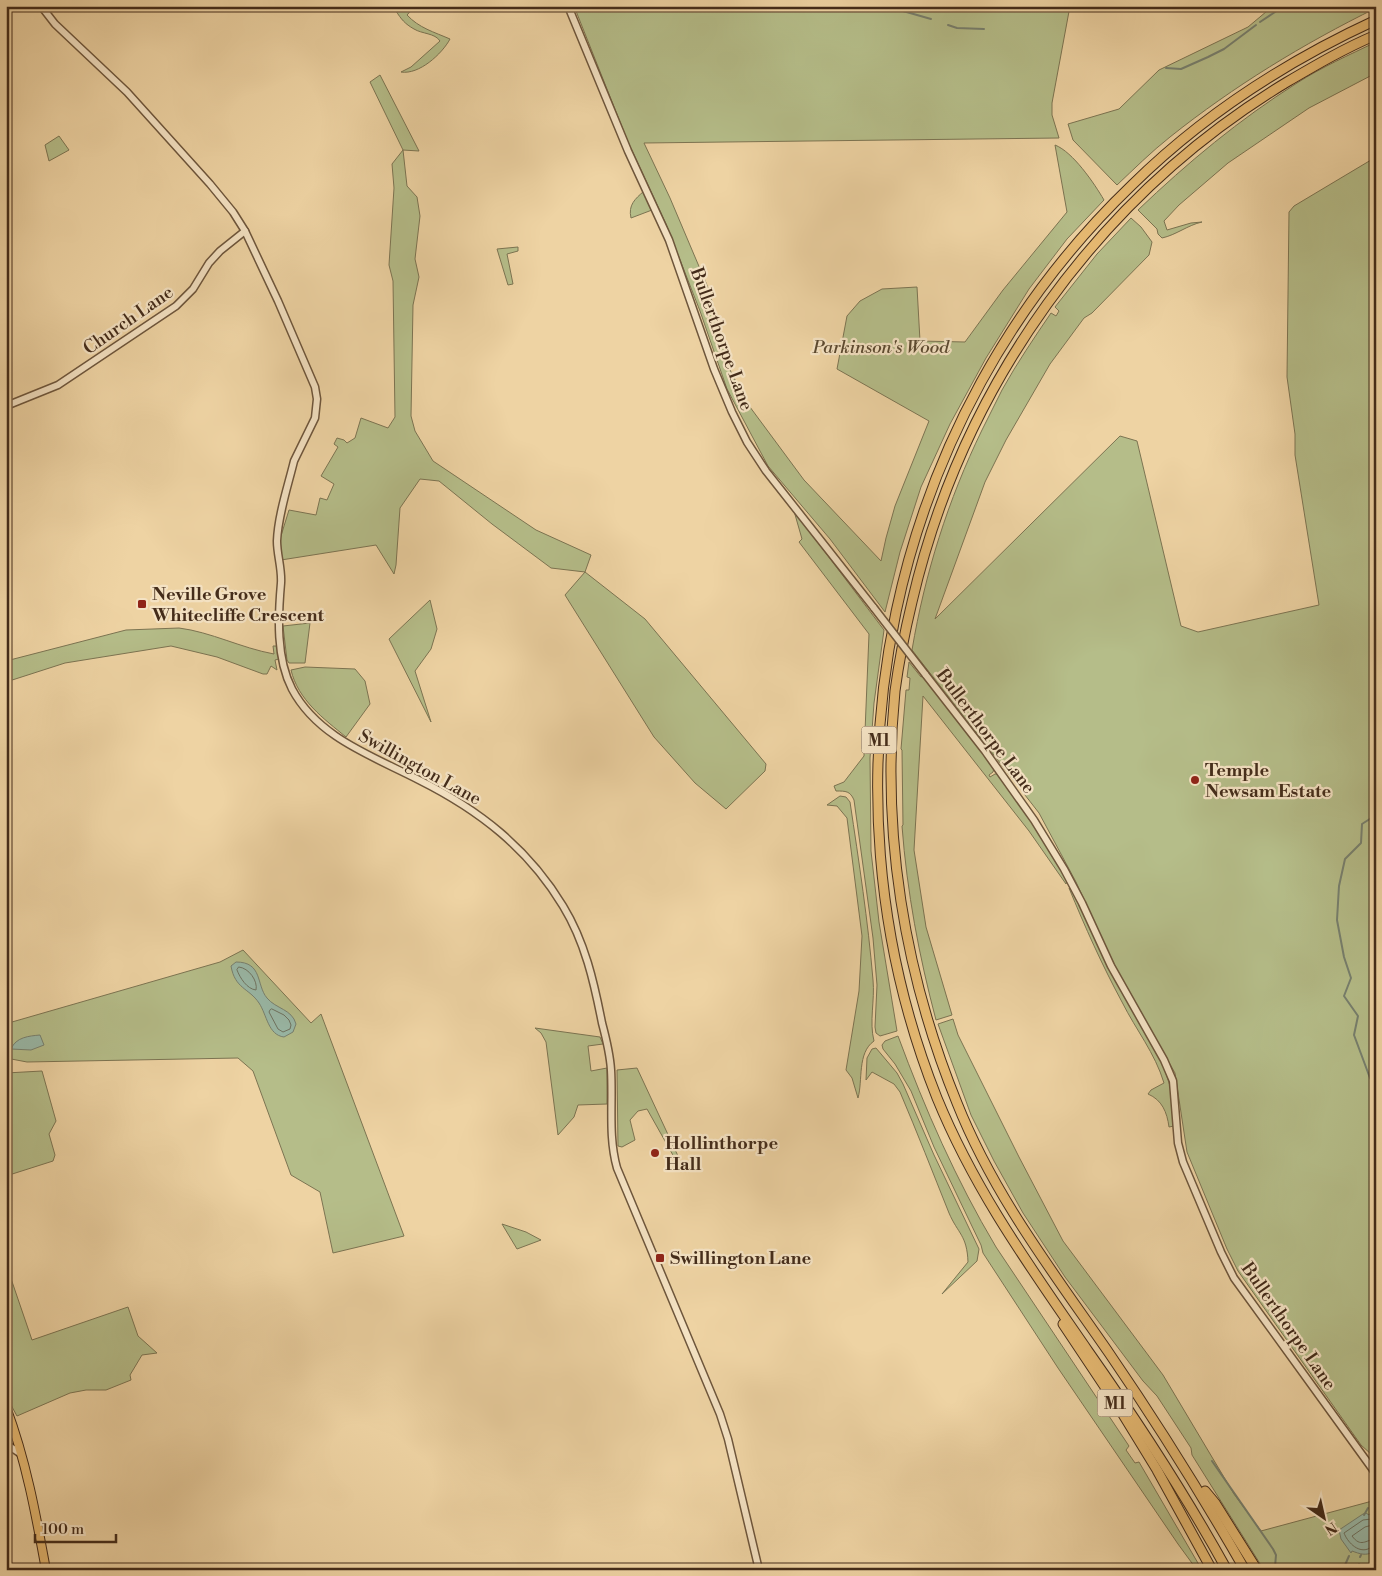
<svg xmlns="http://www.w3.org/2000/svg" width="1382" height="1576" font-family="'Libre Bodoni',serif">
	<rect width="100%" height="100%" fill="#eed3a3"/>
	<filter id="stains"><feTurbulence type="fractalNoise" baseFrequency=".004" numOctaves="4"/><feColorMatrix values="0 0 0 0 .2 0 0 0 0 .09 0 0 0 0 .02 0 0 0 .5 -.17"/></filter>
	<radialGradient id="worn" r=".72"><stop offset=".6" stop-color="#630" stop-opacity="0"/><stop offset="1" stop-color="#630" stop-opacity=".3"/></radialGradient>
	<!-- green -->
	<g fill="#b5bd89" stroke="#7c7452">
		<path d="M 402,6 L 415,6 L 407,15 C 419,28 434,32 450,39 C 442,54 419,75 401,72 L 411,67 L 440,41 C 435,33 422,34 414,29 C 405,24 401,19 396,11 Z"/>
		<path d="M 574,6 L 1070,6 L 1052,103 L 1052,115 L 1059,138 L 644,143 L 670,198 L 709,290 L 729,368 L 747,403 L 804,480 L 881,561 L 886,538 L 895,506 L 929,421 L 837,369 L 847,316 L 860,301 L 882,289 L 917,287 L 920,341 L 965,342 L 1003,290 L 1067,212 L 1055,145 C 1073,152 1094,183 1104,200 L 1067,239 L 1029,289 L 986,358 L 950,424 L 921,487 L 900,552 L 885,612 L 830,539 L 768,466 L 727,389 L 700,311 L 666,224 L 628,142 Z"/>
		<path d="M 1273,6 L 1333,6 L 1340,10 L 1347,6 L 1376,6 L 1376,8 C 1303,44 1234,86 1170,137 C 1151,152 1134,169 1117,185 L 1073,140 L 1068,124 L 1119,109 L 1159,70 L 1248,27 Z"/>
		<path d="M 1376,42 L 1376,73 L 1309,108 L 1228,163 L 1179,205 L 1164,221 L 1167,230 L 1191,223 L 1202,222 C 1188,225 1176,235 1162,238 L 1158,234 L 1157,229 L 1138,210 C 1187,163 1240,119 1297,83 C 1322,67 1349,55 1376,42 Z"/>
		<path d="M 380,75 L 419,151 L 403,150 L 407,186 L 417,197 L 420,216 L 415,259 L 419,277 L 413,305 L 411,416 L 415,431 L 433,461 L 536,530 L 591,555 L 585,572 L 645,619 L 766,764 L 765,771 L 726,809 L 695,783 L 654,737 L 565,595 L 585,572 L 551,568 L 492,524 L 439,481 L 420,479 L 400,508 L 396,565 L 394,574 L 376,545 L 281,560 L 280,539 L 289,510 L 316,515 L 320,498 L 327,500 L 334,484 L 321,476 L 338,447 L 334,444 L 337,438 L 344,440 L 347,443 L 355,438 L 361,418 L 388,428 L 395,417 L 393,281 L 389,265 L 394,188 L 392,164 L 403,150 L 370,82 Z"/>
		<path d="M 59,136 L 69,150 L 49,161 L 45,145 Z"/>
		<path d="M 1376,157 L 1376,1466 L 1373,1462 L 1372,1455 L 1361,1445 L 1238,1271 L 1227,1249 L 1187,1152 L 1175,1073 L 1117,971 L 1076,882 L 1039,813 L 912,650 C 925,573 948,500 982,430 C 989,417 995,403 1002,390 C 1017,363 1034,338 1051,313 L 1056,316 L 1059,311 L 1055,307 L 1097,254 L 1131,218 L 1141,227 L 1152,242 L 1149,255 L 1092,313 L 1084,318 L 1050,364 L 1006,440 L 985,482 L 935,619 L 1120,436 L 1137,441 L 1181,626 L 1198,632 L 1319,605 L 1295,455 L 1295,434 L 1287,377 L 1289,212 L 1294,206 Z"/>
		<path d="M 644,191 L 652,210 L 631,218 C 628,205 635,199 644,191 Z"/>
		<path d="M 518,247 L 518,251 L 507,254 L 513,284 L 508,285 L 497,249 Z"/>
		<path d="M 794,511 L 884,630 L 874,703 L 870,758 L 871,851 L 879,922 L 897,1031 L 880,1036 L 876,1033 L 875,1027 L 877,985 L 873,938 L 854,800 C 850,791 846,791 836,791 L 834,786 L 844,782 L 864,756 L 869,634 L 799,542 L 802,539 Z"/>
		<path d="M 430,600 L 437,629 L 431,649 L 415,671 L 431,722 L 389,639 Z"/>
		<path d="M 310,623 L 305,663 L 289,663 L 287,660 L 283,626 Z"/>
		<path d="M 179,628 C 211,632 241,648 274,654 L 273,646 L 277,646 L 281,656 L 279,659 L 275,660 L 277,670 L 271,666 L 267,674 L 263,674 L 217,657 L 171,646 L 65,663 L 6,682 L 6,661 L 126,630 Z"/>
		<path d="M 909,662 L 921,677 L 923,676 L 994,768 L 993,772 L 989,775 L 990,777 L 995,774 L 999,774 L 1032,822 L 1067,880 L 1066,884 L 1029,831 L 923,696 L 914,850 L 926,927 L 952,1015 L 936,1020 C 919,956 907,892 902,826 L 903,825 L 902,750 L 901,749 L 906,690 L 909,690 L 910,678 L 907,677 Z"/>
		<path d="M 305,667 L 355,669 L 365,681 L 370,704 L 346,737 C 324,719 298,700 291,670 Z"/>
		<path d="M 840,796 L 846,797 L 850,802 C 859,862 868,921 873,980 C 875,1000 869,1022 874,1041 C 857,1053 863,1080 858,1098 L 852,1078 L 846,1070 L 859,991 L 862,936 L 847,818 L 837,806 L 827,805 Z"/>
		<path d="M 1069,888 L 1073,890 L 1115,980 L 1162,1061 L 1171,1089 L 1174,1126 L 1169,1127 C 1167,1112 1162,1100 1148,1094 L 1151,1090 L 1164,1083 C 1155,1053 1136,1030 1122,1002 C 1102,965 1085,927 1069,888 Z"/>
		<path d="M 243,950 L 311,1023 L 321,1014 L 404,1236 L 333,1253 L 320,1192 L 291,1175 L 253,1071 L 238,1058 L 27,1062 L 6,1058 L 6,1028 L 12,1022 L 220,962 Z"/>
		<path d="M 953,1019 L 958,1035 L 1019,1157 L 1063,1241 L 1163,1375 L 1234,1494 L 1261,1531 L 1376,1500 L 1376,1565 L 1359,1570 L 1264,1570 L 1192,1455 L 1191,1448 L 1157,1396 L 1143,1381 L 1065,1277 L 1023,1213 L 994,1161 L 971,1115 L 938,1024 Z"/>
		<path d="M 535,1028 L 600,1037 L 603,1044 L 588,1046 L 591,1071 L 607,1068 L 607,1104 L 578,1105 L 574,1117 L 558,1135 L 546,1042 L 541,1033 Z"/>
		<path d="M 898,1036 C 925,1109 956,1180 996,1247 L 1129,1446 L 1126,1450 L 1135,1463 L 1139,1462 L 1202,1570 L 1197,1570 L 1178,1544 L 1058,1368 L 983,1253 L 981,1245 L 934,1147 L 911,1091 L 895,1064 L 883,1049 L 882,1045 L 885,1041 Z"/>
		<path d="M 876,1048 L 897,1073 L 903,1084 L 934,1155 L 979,1249 L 977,1261 L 942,1294 L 968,1262 C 967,1235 958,1234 949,1213 C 933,1173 917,1132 900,1092 L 894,1084 L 872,1072 L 866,1080 L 867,1058 L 872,1049 Z"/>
		<path d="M 637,1068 L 678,1156 L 674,1157 L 647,1109 L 638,1111 L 630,1120 L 635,1140 L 622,1147 L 618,1146 L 617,1070 Z"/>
		<path d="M 42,1071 L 56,1121 L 49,1134 L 55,1155 L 53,1161 L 6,1176 L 6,1073 Z"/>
		<path d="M 502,1224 L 526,1232 L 541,1240 L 517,1249 Z"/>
		<path d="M 6,1264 L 32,1340 L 128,1307 L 138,1336 L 157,1353 L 142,1355 L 130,1375 L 131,1380 L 106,1390 L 86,1390 L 70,1393 L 17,1416 L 6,1396 Z"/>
	</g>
	<!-- water -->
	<g fill="#99b8a7" stroke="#77806f">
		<path d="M 236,962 C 263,962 256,985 267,998 C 276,1009 292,1009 296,1024 L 293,1032 L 284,1037 C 268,1035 267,1015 259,1003 C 249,988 235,989 231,966 Z"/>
		<path d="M 40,1035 L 44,1045 L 31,1050 L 11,1049 C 16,1037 29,1036 40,1035 Z"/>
		<path d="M 1376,1507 L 1376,1531 L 1373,1552 C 1366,1556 1360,1554 1352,1551 L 1351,1553 L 1341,1539 L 1339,1530 L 1363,1514 L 1366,1513 L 1369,1515 Z"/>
	</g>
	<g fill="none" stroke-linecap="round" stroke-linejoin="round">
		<!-- shore -->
		<g stroke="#6e7260" stroke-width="1">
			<path d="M 239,967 C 249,968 258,981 256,990 C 247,989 240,978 237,970 Z"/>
			<path d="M 272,1009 L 284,1015 L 289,1020 L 291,1025 L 290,1029 L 283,1032 L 278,1029 L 269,1012 L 270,1010 Z"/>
			<path d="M 1376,1514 L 1371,1519 L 1363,1520 L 1344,1533 C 1347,1541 1357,1553 1368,1549 C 1370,1548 1373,1546 1376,1546"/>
			<path d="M 1376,1524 L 1365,1527 L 1352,1536 C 1361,1548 1365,1540 1376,1539"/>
		</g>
		<!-- stream -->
		<g stroke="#77806f" stroke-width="2">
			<path d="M 859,6 L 903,11 L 931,19"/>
			<path d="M 1260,22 L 1284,6"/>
			<path d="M 948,25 L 957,28 L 984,29"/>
			<path d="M 1166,68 L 1181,69 L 1208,57 L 1224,49 L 1256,25"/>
			<path d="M 1376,815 L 1362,824 L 1361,843 L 1345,859 L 1339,886 L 1337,920 L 1344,957 L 1351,978 L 1344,996 L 1358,1016 L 1354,1035 L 1370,1078 L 1376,1086"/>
			<path d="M 1212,1461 L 1273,1549 L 1276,1555 L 1275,1567 L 1277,1570"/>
			<path d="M 1364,1515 L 1368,1508"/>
			<path d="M 1360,1557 L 1361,1555"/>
			<path d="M 1345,1565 L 1349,1556"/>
			<path d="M 1359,1570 L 1359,1564"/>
		</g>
		<!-- minor casing -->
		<g stroke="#6e563c" stroke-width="9">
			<g id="minor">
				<path d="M 41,6 L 55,24 L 127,92 L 210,184 L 233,212 L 245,231 L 278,301 L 315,387 L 317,399 L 315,418 L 294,461 C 288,486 278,515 277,541 C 277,555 282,569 281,583 C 278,617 276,658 292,689 C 318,738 373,756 419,780 C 479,810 528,848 563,906 C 585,942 594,982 602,1023 C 606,1038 610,1054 611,1070 C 613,1103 608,1136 617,1168 L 720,1414 L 728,1439 L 759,1570"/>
				<path d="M 568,6 L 628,151 L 669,240 L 714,369 L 732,412 L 747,442 L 766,471 L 874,608"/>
				<path d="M 6,406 L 58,385 L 176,306 L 193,289 L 209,263 L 220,251 L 245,231"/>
				<path d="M 925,674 L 985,751 L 1034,820 L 1064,869 L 1082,903 L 1111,966 L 1164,1060 L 1173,1081 L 1178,1143 L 1183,1162 L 1221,1252 L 1234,1278 L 1376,1474"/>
				<path d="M 6,1444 L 21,1454"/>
			</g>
		</g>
		<!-- major casing -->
		<g stroke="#442c1a" stroke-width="10">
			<path id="major" d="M 6,1407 C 26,1460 36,1515 46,1570"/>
		</g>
		<!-- highway casing -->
		<g stroke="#442c1a" stroke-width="11">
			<g id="highway">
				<path d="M 1063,1324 L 1119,1408 L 1157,1470 L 1212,1570"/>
				<path d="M 1205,1491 L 1215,1503 L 1257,1570"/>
				<path d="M 1227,1570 C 1185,1494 1138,1422 1088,1351 C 1031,1268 976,1193 937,1098 C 812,784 888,419 1132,185 C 1202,116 1287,61 1376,20"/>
				<path d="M 1245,1570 C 1202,1495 1157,1423 1109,1353 C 1053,1272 994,1196 957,1103 C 904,973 881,831 895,691 C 899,661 905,631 912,602 C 962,386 1098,196 1287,82 C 1316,65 1345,48 1376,35"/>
			</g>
		</g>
		<!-- minor -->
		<use href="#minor" stroke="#f4e2c3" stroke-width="6"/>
		<!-- major -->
		<use href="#major" stroke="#e7ba72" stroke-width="8"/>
		<!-- highway -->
		<use href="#highway" stroke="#e7ba72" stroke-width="9"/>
		<!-- minor-bridge casing -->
		<g stroke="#6e563c" stroke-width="9" stroke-linecap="butt">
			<path id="minor-bridge" d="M 874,608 L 925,674"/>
		</g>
		<!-- minor-bridge -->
		<use href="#minor-bridge" stroke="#f4e2c3" stroke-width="6"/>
	</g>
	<!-- markers -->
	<g fill="#8f2418" stroke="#f4e2c3" stroke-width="2">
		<rect x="137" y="599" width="10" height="10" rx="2.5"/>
		<circle cx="1195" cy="780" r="5"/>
		<circle cx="655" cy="1153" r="5"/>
		<rect x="655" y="1253" width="10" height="10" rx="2.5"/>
	</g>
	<g text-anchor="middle" stroke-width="4.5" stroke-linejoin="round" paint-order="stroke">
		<!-- shield labels -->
		<g fill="#f4e2c3" stroke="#79634d" stroke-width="1">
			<rect x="861.5" y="726.5" width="35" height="27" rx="4"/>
			<rect x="1097.5" y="1389.5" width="35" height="27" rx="4"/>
		</g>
		<g font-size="16" font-weight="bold" fill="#442c1a">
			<text x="879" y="746">M1</text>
			<text x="1115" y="1409">M1</text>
		</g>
		<!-- street labels -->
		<g font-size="18" fill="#442c1a" stroke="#f4e2c3">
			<text transform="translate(128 320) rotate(-35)" y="6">Church Lane</text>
			<text transform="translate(722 339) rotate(70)" y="6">Bullerthorpe Lane</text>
			<text transform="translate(986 731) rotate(53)" y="6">Bullerthorpe Lane</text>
			<text transform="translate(420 767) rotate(29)" y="6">Swillington Lane</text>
			<text transform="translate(1289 1326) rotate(55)" y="6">Bullerthorpe Lane</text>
		</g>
		<!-- park labels -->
		<g font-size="18" font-style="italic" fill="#5b4930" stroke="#f4e2c3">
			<text x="881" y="353">Parkinson's Wood</text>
		</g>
		<!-- poi labels -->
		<g font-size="18" font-weight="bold" fill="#442c1a" stroke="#f4e2c3" text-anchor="start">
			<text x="152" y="600">Neville Grove<tspan x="152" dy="21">Whitecliffe Crescent</tspan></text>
			<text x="1205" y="776">Temple<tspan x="1205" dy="21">Newsam Estate</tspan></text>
			<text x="665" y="1149">Hollinthorpe<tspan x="665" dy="21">Hall</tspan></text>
			<text x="670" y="1264">Swillington Lane</text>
		</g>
	</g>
	<!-- margin -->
	<rect width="1382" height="1576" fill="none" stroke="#eed3a3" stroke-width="25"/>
	<rect x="8" y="8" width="1367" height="1561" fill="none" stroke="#442c1a" stroke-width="2.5"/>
	<rect x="12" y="12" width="1357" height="1551" fill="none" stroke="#442c1a"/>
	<!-- north arrow -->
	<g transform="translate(1324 1518) rotate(146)" stroke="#f4e2c3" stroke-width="4" paint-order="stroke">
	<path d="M0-4L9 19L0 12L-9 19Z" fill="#442c1a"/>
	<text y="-8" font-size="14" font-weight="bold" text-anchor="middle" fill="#442c1a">N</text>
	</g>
	<!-- scale -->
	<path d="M35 1534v8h81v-8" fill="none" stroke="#442c1a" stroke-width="2.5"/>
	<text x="42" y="1534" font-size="15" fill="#442c1a" stroke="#f4e2c3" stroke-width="4" paint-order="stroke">100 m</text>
	<rect width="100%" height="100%" filter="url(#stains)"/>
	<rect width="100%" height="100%" fill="url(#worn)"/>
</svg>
